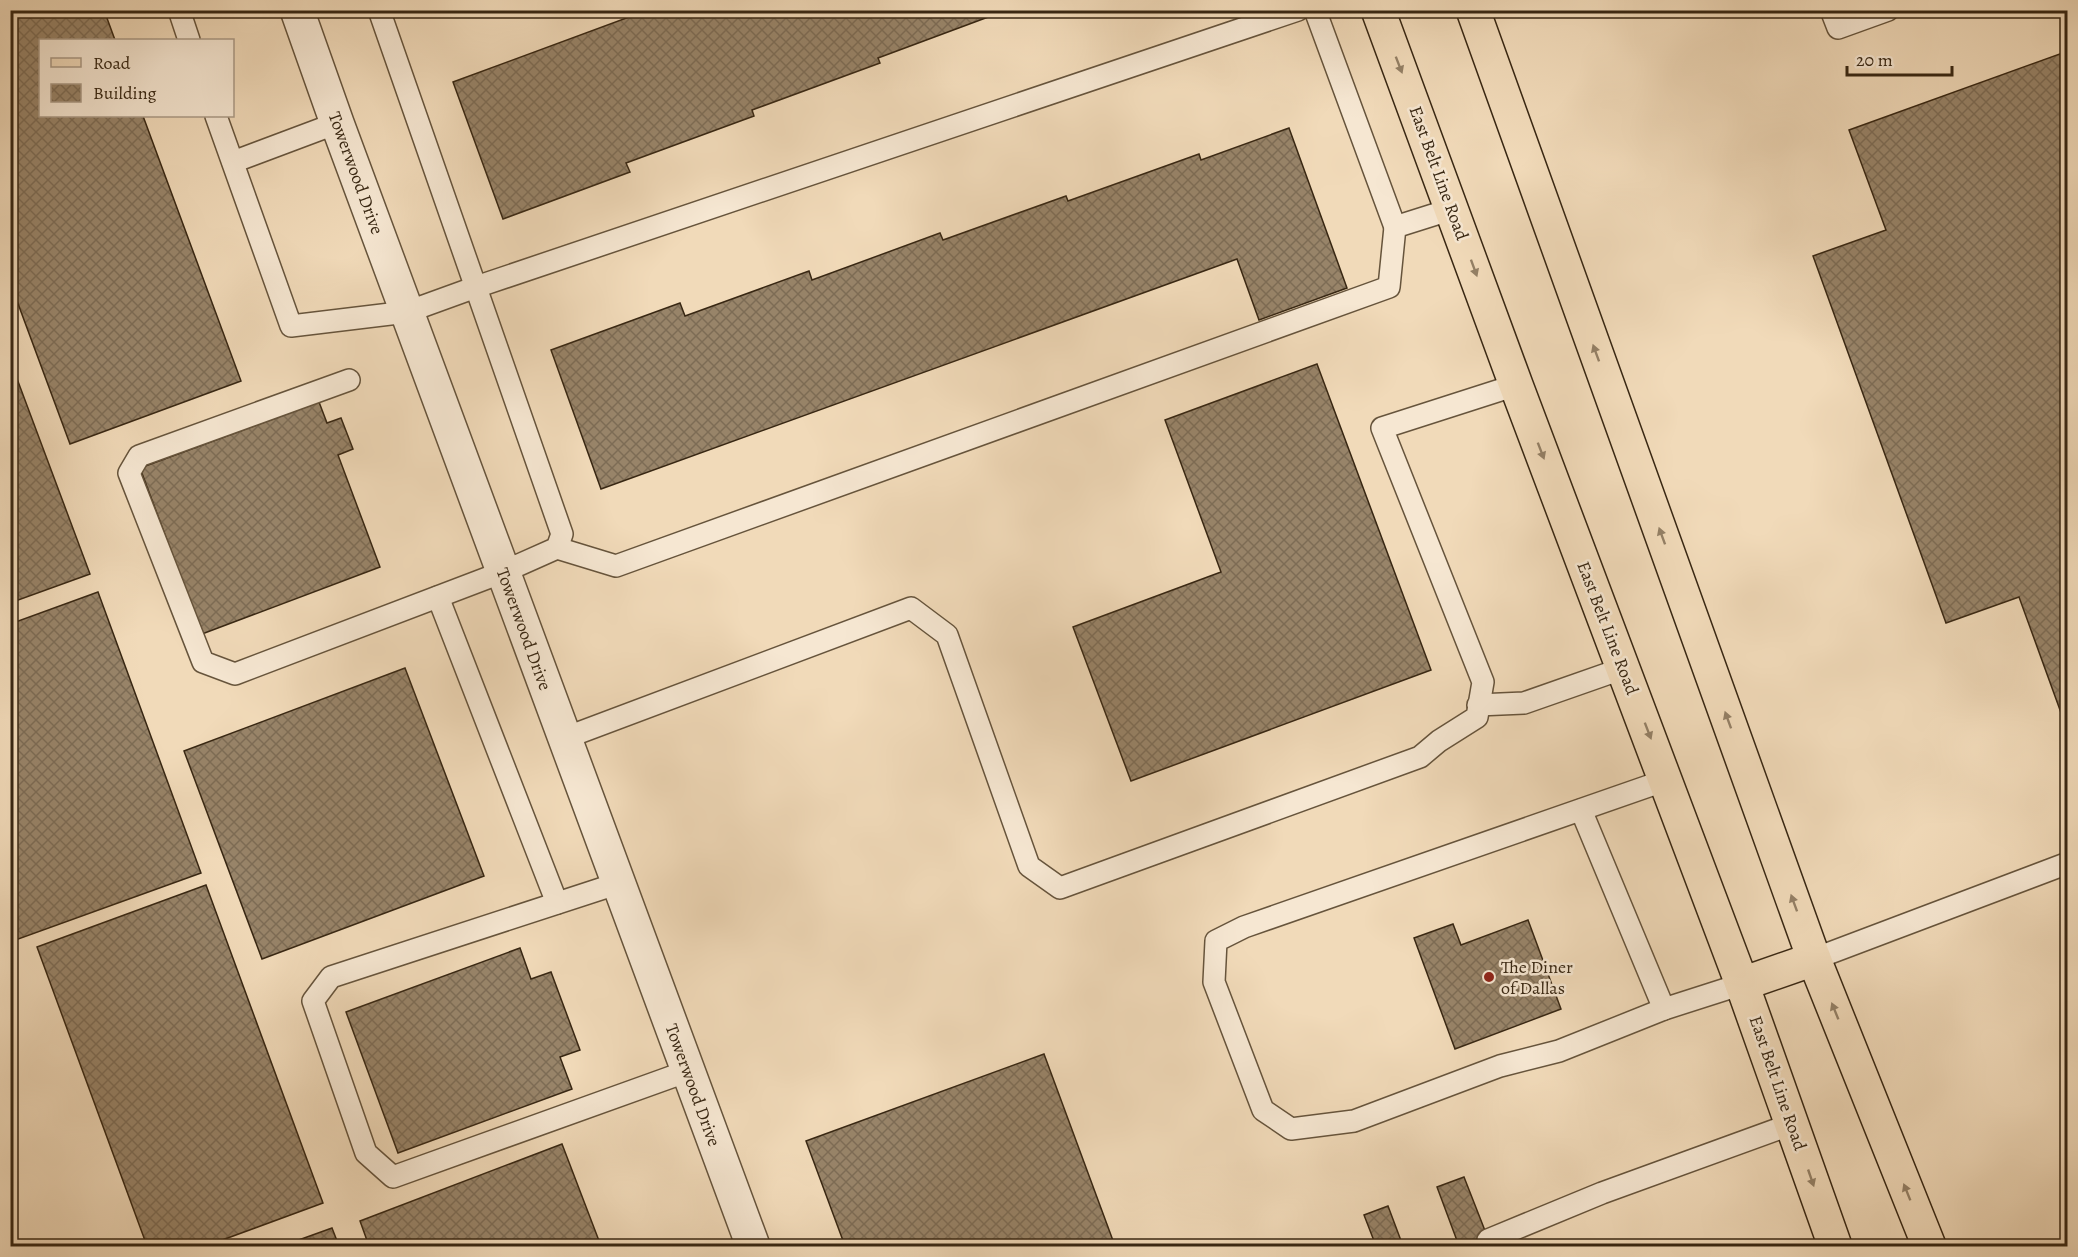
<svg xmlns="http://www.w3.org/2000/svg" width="2078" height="1257" font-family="Alegreya,serif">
	<defs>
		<pattern id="building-cross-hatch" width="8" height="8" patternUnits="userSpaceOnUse" patternTransform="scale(1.5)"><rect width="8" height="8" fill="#988469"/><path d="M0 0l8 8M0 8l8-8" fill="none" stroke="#7d6c55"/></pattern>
	</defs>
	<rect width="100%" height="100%" fill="#f1dab9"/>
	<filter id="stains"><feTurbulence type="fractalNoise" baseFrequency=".00333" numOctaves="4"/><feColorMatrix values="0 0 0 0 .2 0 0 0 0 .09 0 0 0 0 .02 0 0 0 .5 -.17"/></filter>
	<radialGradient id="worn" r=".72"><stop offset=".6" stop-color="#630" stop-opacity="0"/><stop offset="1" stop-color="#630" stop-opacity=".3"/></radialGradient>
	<!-- building -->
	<g fill="url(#building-cross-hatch)" stroke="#382713" stroke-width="1.5">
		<path d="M 10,10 L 104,10 L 115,40 L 40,40 L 40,116 L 143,116 L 241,381 L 70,444 L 10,282 Z"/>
		<path d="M 648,10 L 998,10 L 999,13 L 878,58 L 880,63 L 752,110 L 754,116 L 626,163 L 630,172 L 503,219 L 453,82 Z"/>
		<path d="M 2068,51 L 2068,732 L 2019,597 L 1946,623 L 1813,256 L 1886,230 L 1849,130 Z"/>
		<path d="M 1289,128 L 1347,288 L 1259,320 L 1237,259 L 601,489 L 551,350 L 680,303 L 685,316 L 809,271 L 812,280 L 940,233 L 943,240 L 1066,196 L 1068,201 L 1199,154 L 1201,160 Z"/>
		<path d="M 10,360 L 90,574 L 10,603 Z"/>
		<path d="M 1317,364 L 1431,670 L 1131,781 L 1073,627 L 1221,572 L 1165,420 Z"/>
		<path d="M 319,402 L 327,423 L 341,418 L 353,449 L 338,455 L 380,567 L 202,634 L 140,468 Z"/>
		<path d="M 98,592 L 201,873 L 10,942 L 10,624 Z"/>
		<path d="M 405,668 L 484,876 L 262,959 L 184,751 Z"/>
		<path d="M 206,885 L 323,1203 L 206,1246 L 147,1246 L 37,947 Z"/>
		<path d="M 1528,920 L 1561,1009 L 1455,1049 L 1414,938 L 1453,924 L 1461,945 Z"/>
		<path d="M 520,948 L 531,979 L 551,972 L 580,1050 L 560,1057 L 572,1089 L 398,1153 L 346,1012 Z"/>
		<path d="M 1044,1054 L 1115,1246 L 845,1246 L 806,1141 Z"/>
		<path d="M 562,1144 L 601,1246 L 369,1246 L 360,1221 Z"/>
		<path d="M 1464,1177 L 1491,1246 L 1459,1246 L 1437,1187 Z"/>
		<path d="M 1388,1206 L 1403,1246 L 1376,1246 L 1364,1215 Z"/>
		<path d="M 332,1228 L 339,1246 L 282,1246 Z"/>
	</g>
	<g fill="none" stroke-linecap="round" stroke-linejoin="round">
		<!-- service casing -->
		<g stroke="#66543c" stroke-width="24">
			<g id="service">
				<path d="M 179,10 L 189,40"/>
				<path d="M 1315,10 L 1395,227"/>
				<path d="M 1831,10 L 1838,28 L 1888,10"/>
				<path d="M 216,116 L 291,326 L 407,312 L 476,287 L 1298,10"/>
				<path d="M 233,162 L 337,123"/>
				<path d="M 349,380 L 139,456 L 129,473 L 203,662 L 235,674 L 503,572 L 557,548 L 562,534 L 379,10"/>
				<path d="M 557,548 L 616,566 L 1389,287 L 1395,227 L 1452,209"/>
				<path d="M 438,597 L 557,903"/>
				<path d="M 1478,705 L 1524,703 L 1624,668"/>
				<path d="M 565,738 L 911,608 L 947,635 L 1029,866 L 1060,888 L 1420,757 L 1439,741 L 1477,717 L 1483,682 L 1382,428 L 1516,385"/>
				<path d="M 1666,780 L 1244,927 L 1216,941 L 1214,982 L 1263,1110 L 1291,1129 L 1354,1121 L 1500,1066 L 1559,1051 L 1664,1009 L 1742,984"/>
				<path d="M 1581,810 L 1664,1009"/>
				<path d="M 619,883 L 331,977 L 313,1001 L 366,1153 L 393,1177 L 688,1071"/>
				<path d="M 1814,959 L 2068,863"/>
				<path d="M 1488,1240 L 1602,1193 L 1792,1124"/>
			</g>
		</g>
		<!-- minor casing -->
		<g stroke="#66543c" stroke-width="36">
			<path id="minor" d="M 297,10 L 337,123 L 753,1246"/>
		</g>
		<!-- primary casing -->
		<g stroke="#382713" stroke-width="36">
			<g id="primary">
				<path d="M 1378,10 L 1516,385 L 1742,984 L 1835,1246"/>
				<path d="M 1473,10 L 1814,959 L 1929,1246"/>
				<path d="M 1742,984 L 1814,959"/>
			</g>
		</g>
		<!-- service -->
		<use href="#service" stroke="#f6e7d2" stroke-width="21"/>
		<!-- minor -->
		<use href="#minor" stroke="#f6e7d2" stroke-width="33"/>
		<!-- primary -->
		<use href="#primary" stroke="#f1dab9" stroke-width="33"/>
	</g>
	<!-- one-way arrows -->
	<defs><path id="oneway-solid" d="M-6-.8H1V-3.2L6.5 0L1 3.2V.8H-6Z" transform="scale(1.5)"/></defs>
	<g fill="#948066">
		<use href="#oneway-solid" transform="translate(1399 65) rotate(69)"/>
		<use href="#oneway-solid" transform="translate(1474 268) rotate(70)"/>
		<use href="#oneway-solid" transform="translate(1596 353) rotate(-110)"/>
		<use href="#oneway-solid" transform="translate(1541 451) rotate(69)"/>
		<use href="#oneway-solid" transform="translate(1662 536) rotate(-110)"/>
		<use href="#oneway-solid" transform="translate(1728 720) rotate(-110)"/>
		<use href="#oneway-solid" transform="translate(1648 731) rotate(69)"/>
		<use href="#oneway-solid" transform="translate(1794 903) rotate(-110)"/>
		<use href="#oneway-solid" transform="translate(1835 1011) rotate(-112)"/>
		<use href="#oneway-solid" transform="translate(1811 1178) rotate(71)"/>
		<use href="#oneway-solid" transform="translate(1907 1192) rotate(-112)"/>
	</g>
	<!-- markers -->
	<circle fill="#8f2418" stroke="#f6e7d2" stroke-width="2" cx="1489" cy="977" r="6"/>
	<g text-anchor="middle" stroke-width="5" stroke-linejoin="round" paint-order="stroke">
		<!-- street labels -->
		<g font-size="18" fill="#382713" stroke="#f6e7d2">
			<text transform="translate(356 173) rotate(70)" y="6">Towerwood Drive</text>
			<text transform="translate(1439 173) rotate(70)" y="6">East Belt Line Road</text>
			<text transform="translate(1608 628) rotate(69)" y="6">East Belt Line Road</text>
			<text transform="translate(524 629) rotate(70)" y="6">Towerwood Drive</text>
			<text transform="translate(1778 1083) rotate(71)" y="6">East Belt Line Road</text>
			<text transform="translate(693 1085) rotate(70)" y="6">Towerwood Drive</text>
		</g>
		<!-- poi labels -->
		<g font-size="18" fill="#382713" stroke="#f6e7d2" text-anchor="start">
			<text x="1501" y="973">The Diner<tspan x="1501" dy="21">of Dallas</tspan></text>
		</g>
	</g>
	<!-- margin -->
	<rect width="2078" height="1257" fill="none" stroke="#f1dab9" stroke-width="36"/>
	<rect x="12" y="12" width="2054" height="1233" fill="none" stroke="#382713" stroke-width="3"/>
	<rect x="18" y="18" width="2042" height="1221" fill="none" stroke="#382713" stroke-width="1.5"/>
	<!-- legend -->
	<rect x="39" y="39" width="195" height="78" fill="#f6e7d2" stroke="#aa9a86" stroke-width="1.5"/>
	<rect x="51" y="58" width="30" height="9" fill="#f1dab9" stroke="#aa9a86" stroke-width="1.5"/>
	<text x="93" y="69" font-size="18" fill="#382713">Road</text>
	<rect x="51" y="84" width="30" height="18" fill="url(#building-cross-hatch)" stroke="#aa9a86" stroke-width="1.5"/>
	<text x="93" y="99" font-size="18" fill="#382713">Building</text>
	<!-- scale -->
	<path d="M1847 66v9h105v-9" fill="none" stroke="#382713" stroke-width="3"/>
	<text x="1856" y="66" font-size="18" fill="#382713" stroke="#f6e7d2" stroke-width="4.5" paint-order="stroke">20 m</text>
	<rect width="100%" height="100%" filter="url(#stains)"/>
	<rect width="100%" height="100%" fill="url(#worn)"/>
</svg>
